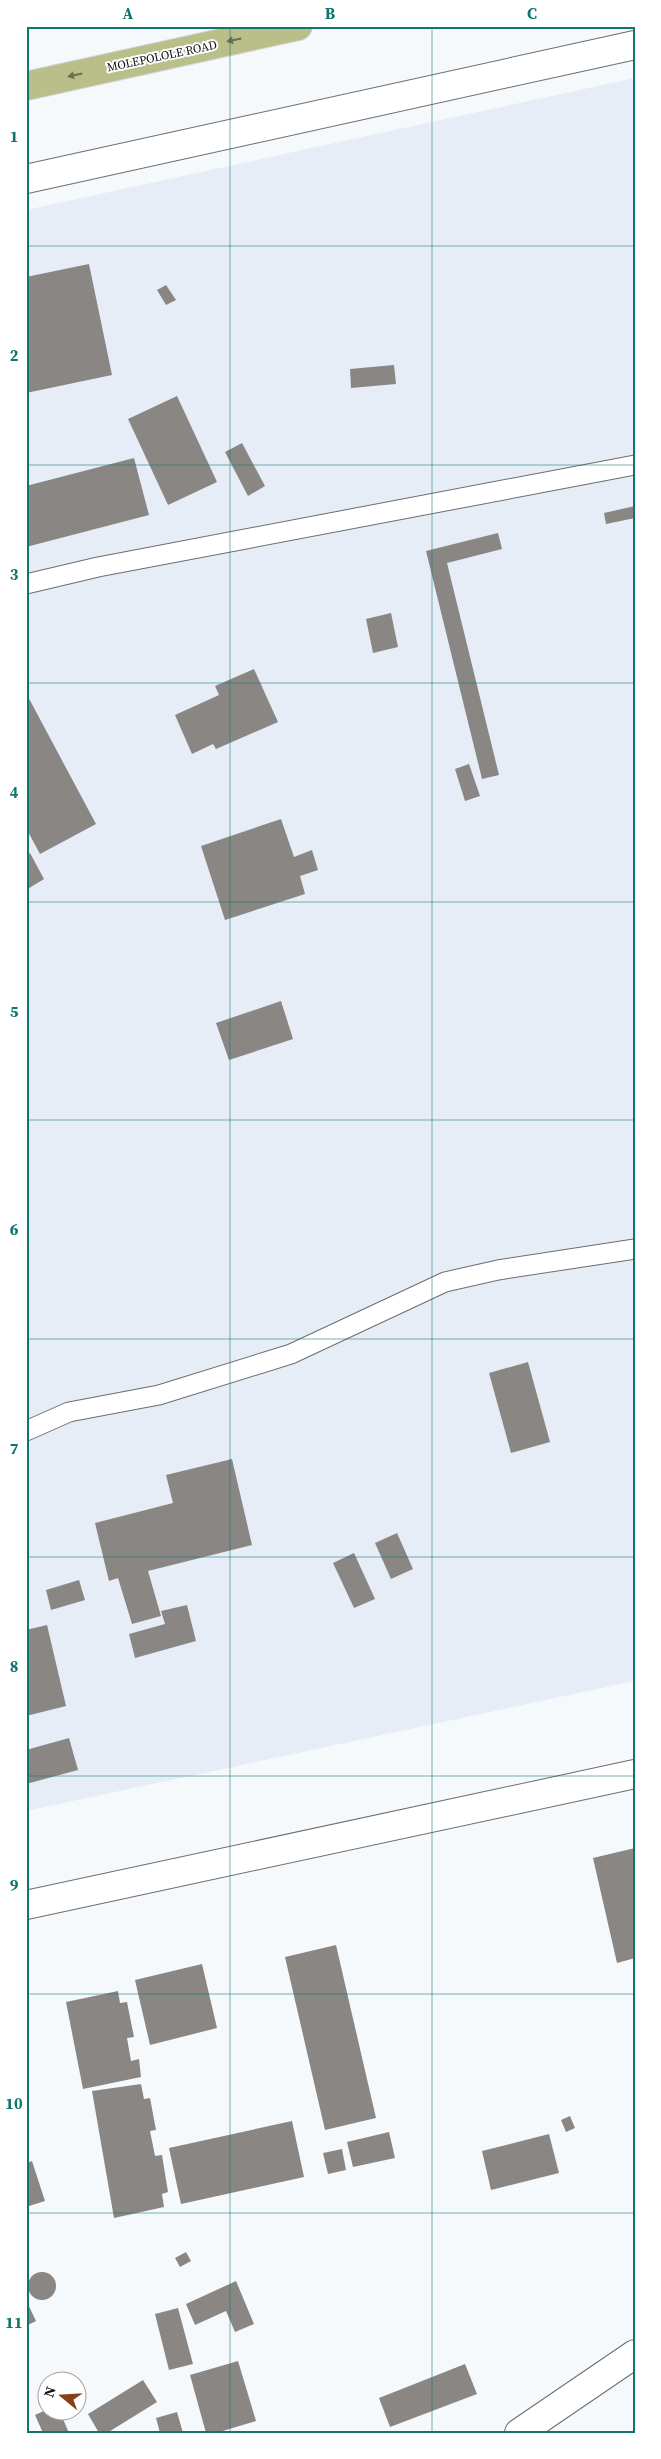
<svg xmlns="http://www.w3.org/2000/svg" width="661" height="2459" font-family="'Source Serif 4',serif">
	<rect width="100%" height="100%" fill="#f6f9fc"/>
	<!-- built -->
	<path fill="#e6edf7" d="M 635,78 L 635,1681 L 26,1811 L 26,210 Z"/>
	<!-- building -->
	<g fill="#898684">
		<path d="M 89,264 L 112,375 L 26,393 L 26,277 Z"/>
		<path d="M 166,285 L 176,300 L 166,305 L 157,290 Z"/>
		<path d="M 394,365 L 396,384 L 351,388 L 350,369 Z"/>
		<path d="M 177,396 L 217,482 L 168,505 L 128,419 Z"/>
		<path d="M 242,443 L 265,486 L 248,496 L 225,452 Z"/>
		<path d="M 134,458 L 149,515 L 26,547 L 26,486 Z"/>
		<path d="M 635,506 L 635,518 L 606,524 L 604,513 Z"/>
		<path d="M 498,533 L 502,549 L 447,563 L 499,775 L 482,779 L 426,551 Z"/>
		<path d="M 391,613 L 398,647 L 373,653 L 366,619 Z"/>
		<path d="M 254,669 L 278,722 L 216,749 L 213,744 L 192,754 L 175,715 L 219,695 L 215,686 Z"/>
		<path d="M 26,693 L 96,824 L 40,854 L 26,828 Z"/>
		<path d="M 469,764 L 480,796 L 465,801 L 455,769 Z"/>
		<path d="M 281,819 L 294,857 L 312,850 L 318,870 L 300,876 L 305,894 L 225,920 L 201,846 Z"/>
		<path d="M 30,853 L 44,879 L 26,890 L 26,855 Z"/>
		<path d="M 281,1001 L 293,1039 L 229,1060 L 216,1023 Z"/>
		<path d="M 528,1362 L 550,1442 L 511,1453 L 489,1373 Z"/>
		<path d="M 232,1459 L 252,1545 L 148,1571 L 161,1616 L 132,1624 L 118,1578 L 109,1581 L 95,1523 L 173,1503 L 166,1475 Z"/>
		<path d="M 397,1533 L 413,1569 L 391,1579 L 375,1543 Z"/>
		<path d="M 354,1553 L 375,1599 L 354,1608 L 333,1563 Z"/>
		<path d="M 79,1580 L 85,1600 L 51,1610 L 46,1590 Z"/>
		<path d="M 187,1605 L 196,1641 L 135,1658 L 129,1634 L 165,1624 L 161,1611 Z"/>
		<path d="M 47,1625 L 66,1706 L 26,1716 L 26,1630 Z"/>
		<path d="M 69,1738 L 78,1770 L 26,1784 L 26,1750 Z"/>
		<path d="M 635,1848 L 635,1958 L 617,1963 L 593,1858 Z"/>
		<path d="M 336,1945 L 376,2118 L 325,2130 L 285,1957 Z"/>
		<path d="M 202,1964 L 217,2028 L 150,2045 L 135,1980 Z"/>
		<path d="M 118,1991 L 120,2003 L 127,2002 L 134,2037 L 127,2038 L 131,2061 L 139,2059 L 141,2077 L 83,2089 L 66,2002 Z"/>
		<path d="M 141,2084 L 144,2099 L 150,2098 L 156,2130 L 150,2131 L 155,2156 L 162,2155 L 168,2192 L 162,2194 L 164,2207 L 114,2218 L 92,2091 Z"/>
		<path d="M 570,2116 L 575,2128 L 566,2132 L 561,2120 Z"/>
		<path d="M 292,2121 L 304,2177 L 181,2204 L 169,2148 Z"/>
		<path d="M 389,2132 L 395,2158 L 353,2167 L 347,2142 Z"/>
		<path d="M 549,2134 L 559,2173 L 491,2190 L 482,2151 Z"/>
		<path d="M 342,2149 L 346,2170 L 328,2174 L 323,2153 Z"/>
		<path d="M 32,2161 L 45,2201 L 26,2207 L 26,2163 Z"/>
		<path d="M 186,2252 L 191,2261 L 180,2267 L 175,2258 Z"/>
		<circle cx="42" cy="2286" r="14"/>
		<path d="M 236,2281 L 254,2324 L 235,2332 L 226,2311 L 195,2325 L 186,2304 Z"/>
		<path d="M 26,2300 L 36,2321 L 26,2326 Z"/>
		<path d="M 178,2308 L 193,2364 L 169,2370 L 155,2314 Z"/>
		<path d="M 238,2361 L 256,2421 L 216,2433 L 206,2433 L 190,2375 Z"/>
		<path d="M 465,2364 L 477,2394 L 390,2427 L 379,2398 Z"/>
		<path d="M 143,2380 L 157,2402 L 107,2433 L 99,2433 L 88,2414 Z"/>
		<path d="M 48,2409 L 48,2412 L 60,2412 L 69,2433 L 43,2433 L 35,2415 Z"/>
		<path d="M 177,2412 L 183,2433 L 160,2433 L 156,2418 Z"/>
	</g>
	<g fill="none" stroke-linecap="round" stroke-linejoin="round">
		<!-- service casing -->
		<g stroke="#6b6d70" stroke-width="21">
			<g id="service">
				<path d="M 26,584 L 98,567 L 635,465"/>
				<path d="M 26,1431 L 69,1412 L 159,1395 L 291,1354 L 445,1282 L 498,1270 L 635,1249"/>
			</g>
		</g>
		<!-- minor casing -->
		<g stroke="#6b6d70" stroke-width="30">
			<g id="minor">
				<path d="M 26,179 L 635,45"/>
				<path d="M 26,1905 L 635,1774"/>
				<path d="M 519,2433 L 635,2354"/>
			</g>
		</g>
		<!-- primary casing -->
		<g stroke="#d4d4d4" stroke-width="30">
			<path id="primary" d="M 26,86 L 298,26"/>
		</g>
		<!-- service -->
		<use href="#service" stroke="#fff" stroke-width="19"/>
		<!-- minor -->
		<use href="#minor" stroke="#fff" stroke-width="28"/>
		<!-- primary -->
		<use href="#primary" stroke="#babe89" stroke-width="28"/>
	</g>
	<!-- one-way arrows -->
	<defs><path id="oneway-solid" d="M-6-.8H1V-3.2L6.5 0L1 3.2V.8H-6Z" transform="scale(1.25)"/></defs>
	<g fill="#6d7053">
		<use href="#oneway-solid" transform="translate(234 40) rotate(168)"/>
		<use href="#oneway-solid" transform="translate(75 75) rotate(168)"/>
	</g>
	<!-- grid -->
	<path fill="none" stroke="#0f766e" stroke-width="1" stroke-opacity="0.55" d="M 230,26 L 230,2433M 432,26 L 432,2433M 26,246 L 635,246M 26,465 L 635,465M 26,683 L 635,683M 26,902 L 635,902M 26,1120 L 635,1120M 26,1339 L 635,1339M 26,1557 L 635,1557M 26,1776 L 635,1776M 26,1994 L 635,1994M 26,2213 L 635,2213"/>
	<g text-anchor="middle" stroke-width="4" stroke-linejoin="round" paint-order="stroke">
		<!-- street labels -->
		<g font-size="12" fill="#0f1011" stroke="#fff">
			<text transform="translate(162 56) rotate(-12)" y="4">MOLEPOLOLE ROAD</text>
		</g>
	</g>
	<!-- border -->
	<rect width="661" height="2459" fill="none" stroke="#ffffff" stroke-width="55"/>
	<!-- north arrow -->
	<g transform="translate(62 2396) rotate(288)"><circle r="24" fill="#ffffff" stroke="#9f9fa0"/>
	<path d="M0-4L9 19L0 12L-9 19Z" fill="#864018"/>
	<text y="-8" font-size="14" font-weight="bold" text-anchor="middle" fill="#0f1011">N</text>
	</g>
	<rect x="28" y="28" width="606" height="2404" fill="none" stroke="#0f766e" stroke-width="2"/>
	<g font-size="16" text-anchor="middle" font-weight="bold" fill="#0f766e">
		<text x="128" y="19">A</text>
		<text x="330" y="19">B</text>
		<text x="532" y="19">C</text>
		<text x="14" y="142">1</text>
		<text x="14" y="361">2</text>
		<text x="14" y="580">3</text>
		<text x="14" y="798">4</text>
		<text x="14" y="1017">5</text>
		<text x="14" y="1235">6</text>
		<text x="14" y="1454">7</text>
		<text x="14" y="1672">8</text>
		<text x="14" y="1891">9</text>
		<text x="14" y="2109">10</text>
		<text x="14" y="2328">11</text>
	</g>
</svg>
